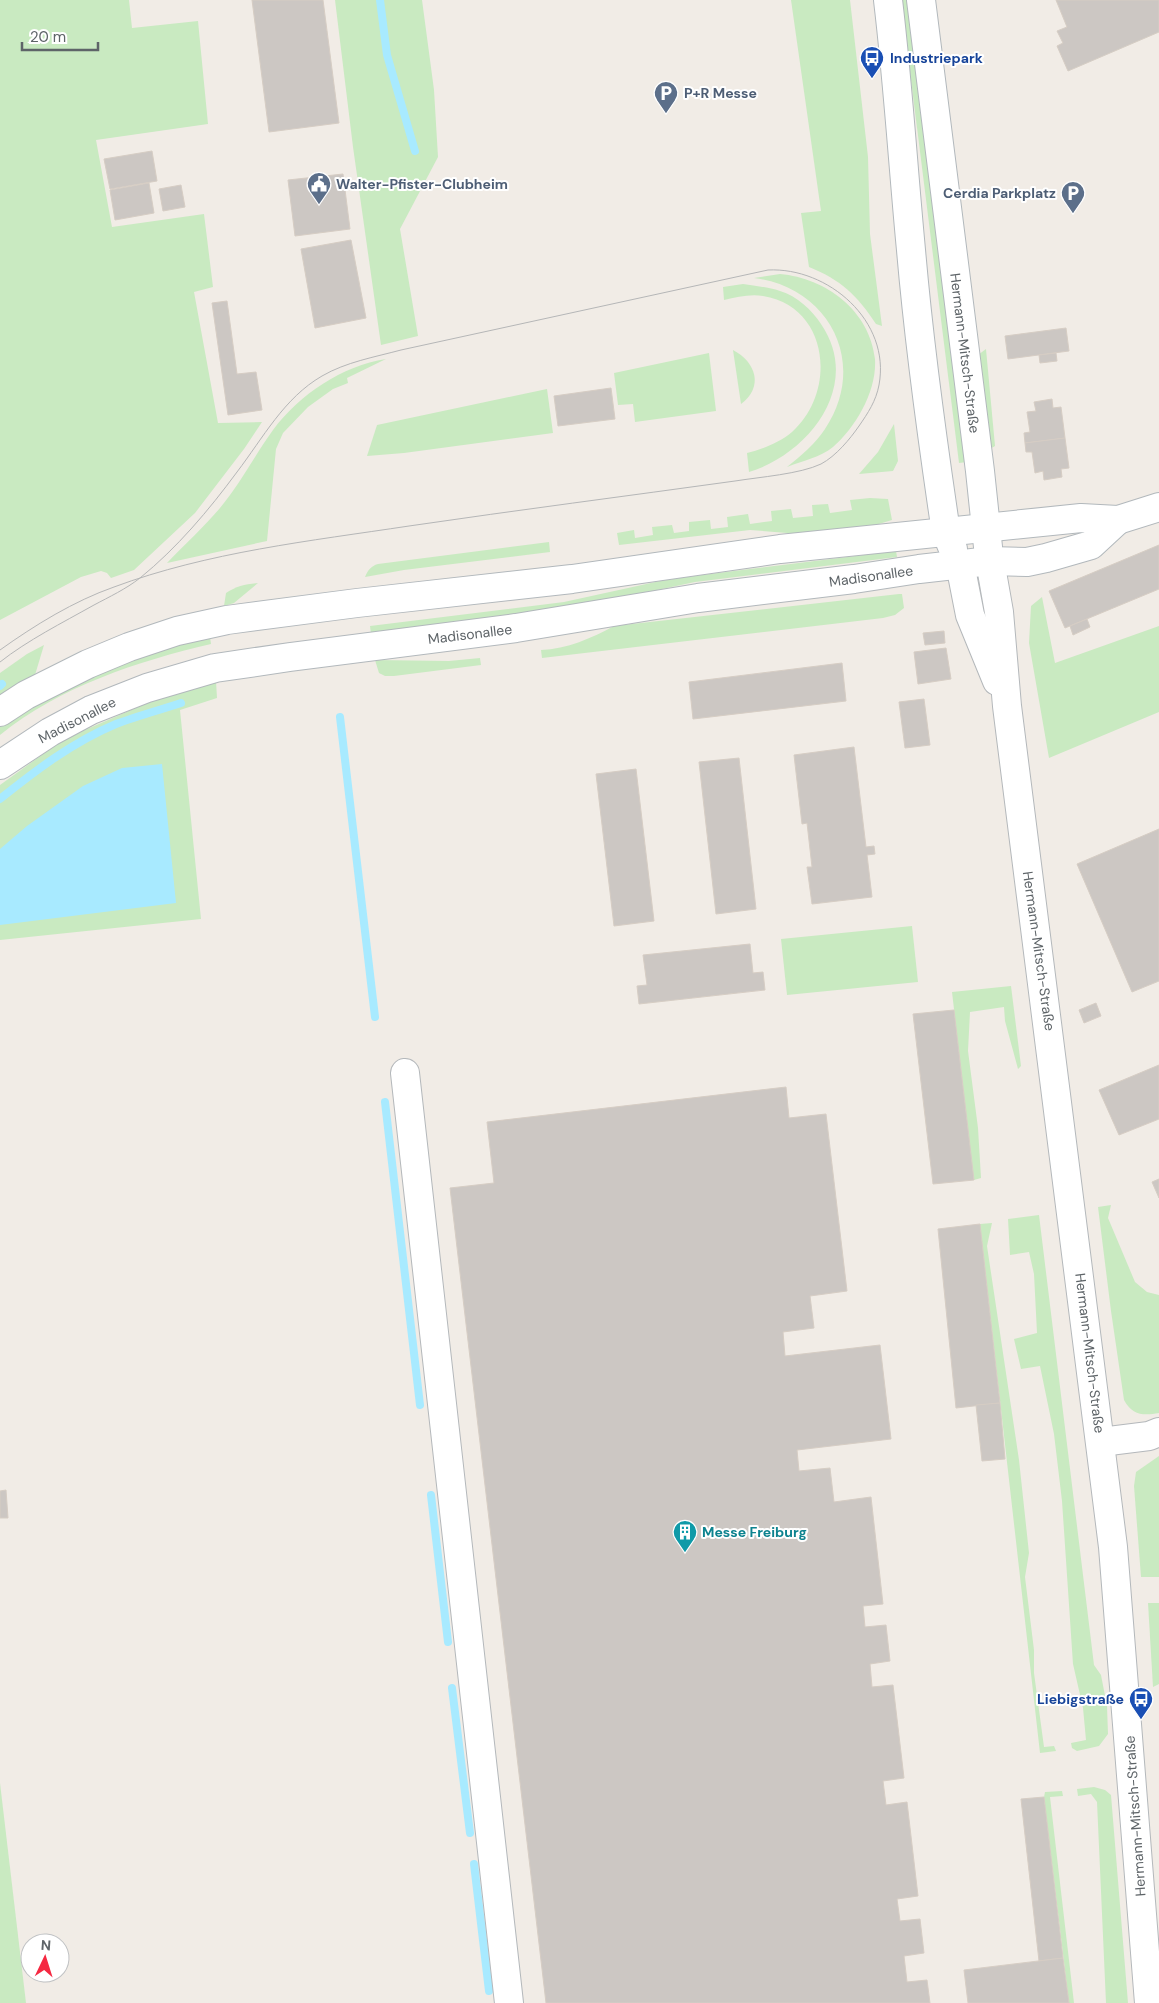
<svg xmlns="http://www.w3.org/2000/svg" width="1159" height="2003" font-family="'DM Sans',sans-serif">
	<rect width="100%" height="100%" fill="#f1ece6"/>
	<!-- green -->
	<g fill="#c9eac1">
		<path d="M 0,0 L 129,0 L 132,28 L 198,21 L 208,124 L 96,140 L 112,227 L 204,214 L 213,287 L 194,292 L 218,423 L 262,422 L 244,449 L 195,513 L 134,570 L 111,578 L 107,573 L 101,571 L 81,577 L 0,620 Z"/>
		<path d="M 335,0 L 422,0 L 434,90 L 438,157 L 400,229 L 418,336 L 381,345 L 353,147 Z"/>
		<path d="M 791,0 L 850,0 L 868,157 L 870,234 L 882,326 L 876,324 C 857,295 841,280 809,267 L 801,213 L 821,211 Z"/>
		<path d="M 901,0 L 909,0 L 967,462 L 959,463 Z"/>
		<path d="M 780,274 C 826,278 870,311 875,359 C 877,391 856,427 833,447 C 821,457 802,461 787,467 C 801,456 815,444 825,429 C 869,363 829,287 754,278 Z"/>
		<path d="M 743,284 C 755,286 768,287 780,291 C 797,296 812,310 821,324 C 863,385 809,454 749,472 L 747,453 C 762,449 779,443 792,432 C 837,392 830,307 763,296 C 750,294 737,297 724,300 L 723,287 Z"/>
		<path d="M 986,349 L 995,446 L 990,449 L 978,355 Z"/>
		<path d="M 733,350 C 756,362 764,387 741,404 Z"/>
		<path d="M 709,353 L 716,411 L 635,422 L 633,404 L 618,405 L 614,373 Z"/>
		<path d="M 386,359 L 347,378 L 348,383 L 333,389 L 308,407 L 283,433 L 276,449 L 267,541 L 167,563 C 184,545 204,527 220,508 C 240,484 255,455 273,430 C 300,394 342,366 386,359 Z"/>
		<path d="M 547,389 L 553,433 L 404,453 L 367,456 L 377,425 Z"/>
		<path d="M 894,424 L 898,461 L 893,471 L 859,474 L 878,452 Z"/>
		<path d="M 870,498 L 888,499 L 892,520 L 872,526 L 800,534 L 750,530 L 619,545 L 617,533 L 634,530 L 635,538 L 653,535 L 652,527 L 672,525 L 674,533 L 689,531 L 689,522 L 710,520 L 711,529 L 728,527 L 727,517 L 748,514 L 750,524 L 772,521 L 771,511 L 791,509 L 793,518 L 813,516 L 812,505 L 828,504 L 830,513 L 852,510 L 850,500 Z"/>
		<path d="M 549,542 L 550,552 L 404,570 L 365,577 C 368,570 371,566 378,564 Z"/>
		<path d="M 896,551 L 897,557 L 695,582 L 591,604 L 371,634 L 370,626 L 564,602 L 660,581 L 694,576 Z"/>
		<path d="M 258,583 L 234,603 L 224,606 L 226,593 C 236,586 246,584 258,583 Z"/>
		<path d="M 899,594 L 902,594 L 904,608 L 895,615 L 883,618 L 542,658 L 541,650 C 567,649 592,638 614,626 Z"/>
		<path d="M 1042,597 L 1055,663 L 1159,626 L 1159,712 L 1049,758 L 1029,643 L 1031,606 Z"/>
		<path d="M 210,637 L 211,644 C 138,661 59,687 0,735 L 0,724 L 103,669 L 166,647 Z"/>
		<path d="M 44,645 L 35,675 L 0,695 L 0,673 L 27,654 Z"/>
		<path d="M 480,658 L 481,665 L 394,676 L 385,676 L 379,673 L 375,660 L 449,661 Z"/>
		<path d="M 216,681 L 217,698 L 180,710 L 201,919 L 0,940 L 0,785 L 64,739 L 152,701 Z"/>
		<path d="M 912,926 L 918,982 L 787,995 L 781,939 Z"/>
		<path d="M 1011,986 L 1021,1066 L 1018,1069 L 1005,1021 L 1004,1007 L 970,1012 L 968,1051 L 978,1128 L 981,1178 L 974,1180 L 952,992 Z"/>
		<path d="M 1111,1205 L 1108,1218 L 1135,1282 L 1147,1292 L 1159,1295 L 1159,1413 C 1143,1416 1132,1415 1124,1400 L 1111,1311 L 1098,1207 Z"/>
		<path d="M 1039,1215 L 1094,1665 L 1101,1675 L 1107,1706 L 1108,1734 L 1099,1746 L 1077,1751 L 1072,1748 L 1071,1743 L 1086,1740 L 1083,1708 L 1073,1664 L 1062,1501 L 1054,1434 L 1040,1366 L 1021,1369 L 1014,1339 L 1037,1333 L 1034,1274 L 1029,1252 L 1010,1255 L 1008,1219 Z"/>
		<path d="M 992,1223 L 987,1246 L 1019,1460 L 1029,1553 L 1025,1577 L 1034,1650 L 1034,1673 L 1044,1747 L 1054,1746 L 1056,1751 L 1040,1753 L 980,1224 Z"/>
		<path d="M 1159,1456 L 1159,1577 L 1141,1577 L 1134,1486 L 1136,1472 Z"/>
		<path d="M 1148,1603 L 1159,1603 L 1159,1684 L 1153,1687 Z"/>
		<path d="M 0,1783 L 26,2003 L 0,2003 Z"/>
		<path d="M 1094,1787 L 1105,1790 L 1111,1795 L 1128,2003 L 1106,2003 L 1097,1802 L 1091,1794 L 1078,1796 L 1077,1789 Z"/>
		<path d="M 1062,1791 L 1063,1796 L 1050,1797 L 1074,2003 L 1069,2003 L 1044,1797 L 1045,1792 Z"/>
	</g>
	<!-- water -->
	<path fill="#a8eaff" d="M 162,764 L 176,903 L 0,925 L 0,849 L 27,826 L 83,786 L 122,768 Z"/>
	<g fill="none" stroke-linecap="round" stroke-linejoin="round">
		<!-- stream -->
		<g stroke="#a8eaff" stroke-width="8">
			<path d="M 380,0 L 387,55 L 415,151"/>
			<path d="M 0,686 L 2,684"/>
			<path d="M 340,717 L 375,1017"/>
			<path d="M 0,799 C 36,770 73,742 116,724 C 137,716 160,710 181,703"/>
			<path d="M 385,1102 L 420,1405"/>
			<path d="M 431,1495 L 448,1642"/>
			<path d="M 452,1688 L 470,1833"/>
			<path d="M 474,1864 L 489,1991"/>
		</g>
	</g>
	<!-- building -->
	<g fill="#ccc7c3" stroke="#d6cdc4">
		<path d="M 252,0 L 323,0 L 339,123 L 269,132 Z"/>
		<path d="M 1056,0 L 1159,0 L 1159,32 L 1068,71 L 1057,46 L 1063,43 L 1057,31 L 1067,27 Z"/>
		<path d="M 152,151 L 157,181 L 110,189 L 104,159 Z"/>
		<path d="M 343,174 L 350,229 L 295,236 L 288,180 Z"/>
		<path d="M 149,183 L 154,213 L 115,220 L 110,190 Z"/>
		<path d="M 181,185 L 185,207 L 163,211 L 159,189 Z"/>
		<path d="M 351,240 L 366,318 L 315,328 L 301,249 Z"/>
		<path d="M 227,301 L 237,374 L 256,372 L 262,410 L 228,415 L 212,303 Z"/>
		<path d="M 1066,328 L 1069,351 L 1008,359 L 1005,336 Z"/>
		<path d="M 1056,353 L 1057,361 L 1040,363 L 1039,355 Z"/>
		<path d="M 611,388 L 615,419 L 558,426 L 554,396 Z"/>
		<path d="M 1052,399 L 1053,408 L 1061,407 L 1065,438 L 1025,443 L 1024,433 L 1030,432 L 1027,412 L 1036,411 L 1034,402 Z"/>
		<path d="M 1065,438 L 1069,468 L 1061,469 L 1062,477 L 1044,480 L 1043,471 L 1035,473 L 1032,452 L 1026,452 L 1025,443 Z"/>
		<path d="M 1159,545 L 1159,589 L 1065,628 L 1049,591 Z"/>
		<path d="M 1087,619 L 1090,627 L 1073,635 L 1070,626 Z"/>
		<path d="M 944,631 L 945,643 L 925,645 L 923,633 Z"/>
		<path d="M 946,648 L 951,679 L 918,684 L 914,652 Z"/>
		<path d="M 842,663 L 846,701 L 693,719 L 689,682 Z"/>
		<path d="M 924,699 L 930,745 L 905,748 L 899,702 Z"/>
		<path d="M 854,747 L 866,847 L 874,846 L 875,854 L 867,855 L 872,897 L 812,904 L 807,867 L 812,867 L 807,823 L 802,824 L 794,755 Z"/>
		<path d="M 739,758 L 756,909 L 716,914 L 699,762 Z"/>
		<path d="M 636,769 L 654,921 L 614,926 L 596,774 Z"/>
		<path d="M 1159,829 L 1159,981 L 1132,992 L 1077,864 Z"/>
		<path d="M 750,944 L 753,973 L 763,972 L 765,990 L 639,1004 L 637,986 L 647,985 L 643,955 Z"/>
		<path d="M 1096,1003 L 1101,1016 L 1084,1023 L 1079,1010 Z"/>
		<path d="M 954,1010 L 974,1180 L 933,1184 L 913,1014 Z"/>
		<path d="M 1159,1065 L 1159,1119 L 1119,1135 L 1099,1090 Z"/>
		<path d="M 786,1087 L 789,1118 L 826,1114 L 847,1291 L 810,1296 L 814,1328 L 783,1332 L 785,1356 L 880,1345 L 891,1439 L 797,1450 L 799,1471 L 830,1468 L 834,1502 L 871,1497 L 883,1604 L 863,1606 L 865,1627 L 886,1625 L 890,1661 L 870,1664 L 872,1687 L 893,1685 L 904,1778 L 883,1781 L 886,1805 L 907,1802 L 918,1896 L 897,1899 L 900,1921 L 920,1919 L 924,1953 L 904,1956 L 907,1982 L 927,1980 L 930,2003 L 546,2003 L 450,1188 L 494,1183 L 487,1122 Z"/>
		<path d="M 1159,1179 L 1159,1198 L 1152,1182 Z"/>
		<path d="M 980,1224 L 1000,1403 L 956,1408 L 938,1229 Z"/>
		<path d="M 1000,1403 L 1005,1459 L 982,1461 L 976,1405 Z"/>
		<path d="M 6,1490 L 8,1518 L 0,1518 L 0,1491 Z"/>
		<path d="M 1044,1797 L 1063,1958 L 1039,1961 L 1021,1799 Z"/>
		<path d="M 1063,1958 L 1069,2003 L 968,2003 L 964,1970 Z"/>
	</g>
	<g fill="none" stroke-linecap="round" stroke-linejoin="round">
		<!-- street casing -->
		<g stroke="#b4b8bb" stroke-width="30">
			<g id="street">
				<path d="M 990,561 L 999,612 L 1007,706 L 1113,1547 L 1149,2003"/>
				<path d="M 960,564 L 970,615 L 997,681"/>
				<path d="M 405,1073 L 509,2003"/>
				<path d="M 1101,1442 L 1149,1436 L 1159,1432"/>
			</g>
		</g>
		<!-- secondary casing -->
		<g stroke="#b2b8bc" stroke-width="30">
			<g id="secondary">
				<path d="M 888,0 C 898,83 903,166 911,250 C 919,344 932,438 946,532 L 953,549"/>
				<path d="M 921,0 L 980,471 L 988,547"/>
				<path d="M 0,712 L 26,695 L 88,664 L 129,647 L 177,631 L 227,620 L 357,603 L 572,579 L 780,549 L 1081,518 L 1118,520 L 1159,507"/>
				<path d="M 0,765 L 50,732 L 91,710 L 147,688 L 215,668 L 290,657 L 516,628 L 698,598 L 854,579 L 919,569 L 990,561 L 1027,562 L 1046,558 L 1091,545 L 1118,520"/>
			</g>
		</g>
		<!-- street -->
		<use href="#street" stroke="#fff" stroke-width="28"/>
		<!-- secondary -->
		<use href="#secondary" stroke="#fff" stroke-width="28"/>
		<!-- tram -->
		<path stroke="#b5b6b7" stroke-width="1" d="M 0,650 C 35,625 74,601 114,587 C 208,552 310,541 409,526 C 518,510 627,496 735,481 C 760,477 800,474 821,464 C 836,456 850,439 859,426 C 868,413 876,401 879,385 C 891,321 828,267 768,270 L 401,350 C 375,357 346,362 322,376 C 284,398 263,438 237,472 C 209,510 177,548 140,578 C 126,589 109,597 94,605 C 62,623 28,640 0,662"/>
	</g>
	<!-- icons -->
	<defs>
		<g id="bus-pin" transform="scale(1.25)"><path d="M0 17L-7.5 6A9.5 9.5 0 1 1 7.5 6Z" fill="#1a4fb4" stroke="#fff"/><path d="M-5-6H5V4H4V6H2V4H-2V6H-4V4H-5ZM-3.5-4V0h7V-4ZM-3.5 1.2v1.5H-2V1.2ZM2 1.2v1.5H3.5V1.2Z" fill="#fff"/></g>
		<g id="parking-pin" transform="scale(1.25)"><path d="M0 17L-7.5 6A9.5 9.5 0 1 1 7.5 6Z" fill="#5c6f8a" stroke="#fff"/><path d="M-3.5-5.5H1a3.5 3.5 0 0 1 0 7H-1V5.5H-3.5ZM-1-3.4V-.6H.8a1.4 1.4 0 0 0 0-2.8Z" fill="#fff"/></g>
		<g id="civic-pin" transform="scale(1.25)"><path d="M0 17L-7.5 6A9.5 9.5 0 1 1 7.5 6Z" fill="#5c6f8a" stroke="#fff"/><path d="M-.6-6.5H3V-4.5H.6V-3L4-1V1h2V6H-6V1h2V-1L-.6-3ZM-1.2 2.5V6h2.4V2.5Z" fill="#fff"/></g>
		<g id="building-pin" transform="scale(1.25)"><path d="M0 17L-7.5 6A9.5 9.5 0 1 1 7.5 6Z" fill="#0f9aa8" stroke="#fff"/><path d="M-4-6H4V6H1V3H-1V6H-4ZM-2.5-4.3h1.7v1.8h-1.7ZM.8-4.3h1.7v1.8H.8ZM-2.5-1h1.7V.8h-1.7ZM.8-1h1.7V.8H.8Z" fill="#fff"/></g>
	</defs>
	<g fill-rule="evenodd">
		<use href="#bus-pin" x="872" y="58"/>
		<use href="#parking-pin" x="666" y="93"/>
		<use href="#civic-pin" x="319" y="184"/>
		<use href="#parking-pin" x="1073" y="193"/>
		<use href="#building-pin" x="685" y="1532"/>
		<use href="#bus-pin" x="1141" y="1699"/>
	</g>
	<g text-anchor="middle" stroke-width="4" stroke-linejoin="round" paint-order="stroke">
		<!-- transit labels -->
		<g font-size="14" font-weight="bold" fill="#164399" stroke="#fff" text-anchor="start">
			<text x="890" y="63">Industriepark</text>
			<text x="1124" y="1704" text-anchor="end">Liebigstraße</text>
		</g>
		<!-- service labels -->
		<g font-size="14" font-weight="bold" fill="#4e5e75" stroke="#fff" text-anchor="start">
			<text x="684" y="98">P+R Messe</text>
			<text x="336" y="189">Walter-Pfister-Clubheim</text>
			<text x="1056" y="198" text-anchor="end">Cerdia Parkplatz</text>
		</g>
		<!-- street labels -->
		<g font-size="14" fill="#5e6468" stroke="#fff">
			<text transform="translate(965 353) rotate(83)" y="5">Hermann-Mitsch-Straße</text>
			<text transform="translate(871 576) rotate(-8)" y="5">Madisonallee</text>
			<text transform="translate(470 634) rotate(-7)" y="5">Madisonallee</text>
			<text transform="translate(77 720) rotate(-27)" y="5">Madisonallee</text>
			<text transform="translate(1039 951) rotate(82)" y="5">Hermann-Mitsch-Straße</text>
			<text transform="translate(1090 1353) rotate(83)" y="5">Hermann-Mitsch-Straße</text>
			<text transform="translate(1135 1816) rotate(-94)" y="5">Hermann-Mitsch-Straße</text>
		</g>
		<!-- culture labels -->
		<g font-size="14" font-weight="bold" fill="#0d838f" stroke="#fff" text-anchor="start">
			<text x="702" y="1537">Messe Freiburg</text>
		</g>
	</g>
	<!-- north arrow -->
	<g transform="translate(45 1958) rotate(4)"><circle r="24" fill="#ffffff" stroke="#bfc1c3"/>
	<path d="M0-4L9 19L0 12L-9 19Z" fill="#f52841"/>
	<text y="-8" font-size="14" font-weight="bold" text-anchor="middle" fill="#5e6468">N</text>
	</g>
	<!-- scale -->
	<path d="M22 42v8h76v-8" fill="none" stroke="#5e6468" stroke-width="2.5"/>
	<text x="30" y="42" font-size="15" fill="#5e6468" stroke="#ffffff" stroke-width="4" paint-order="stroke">20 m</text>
</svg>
